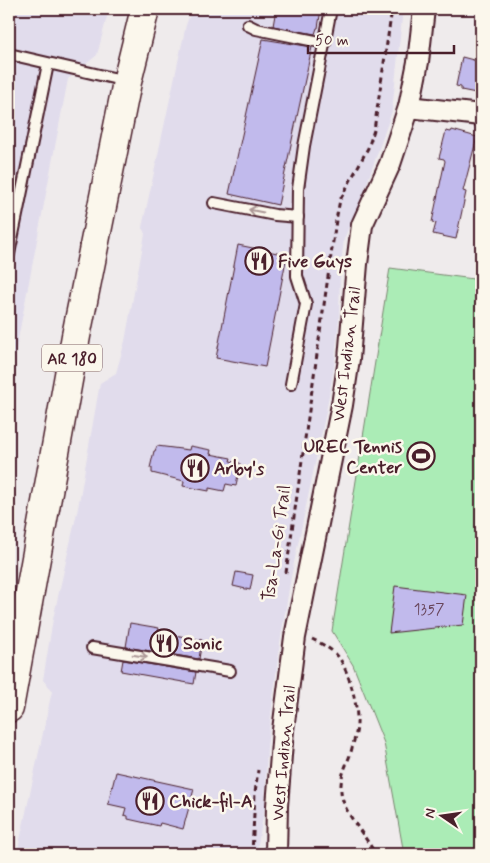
<svg xmlns="http://www.w3.org/2000/svg" width="490" height="863" font-family="Mynerve,sans-serif">
	<rect width="100%" height="100%" fill="#efebec"/>
	<filter id="ink" filterUnits="userSpaceOnUse"><feTurbulence type="fractalNoise" baseFrequency=".02" numOctaves="2"/><feDisplacementMap in="SourceGraphic" scale="10" xChannelSelector="R" yChannelSelector="G"/><feConvolveMatrix kernelMatrix="1 2 1 2 8 2 1 2 1" color-interpolation-filters="sRGB"/></filter>
	<g filter="url(#ink)">
		<!-- built -->
		<g fill="#e1dcec">
			<path d="M 9,9 L 109,9 L 97,55 L 68,79 L 9,386 Z"/>
			<path d="M 192,9 L 403,9 L 392,111 L 364,192 L 344,239 L 340,272 L 339,320 L 334,368 L 326,412 L 291,577 L 280,643 L 267,747 L 265,806 L 256,854 L 17,854 L 52,691 L 43,680 L 53,619 L 78,508 L 100,383 L 116,373 L 125,341 L 145,234 L 142,227 L 147,205 L 186,25 Z"/>
		</g>
		<!-- green -->
		<path fill="#abecb6" stroke="#7a8670" d="M 390,268 L 481,280 L 481,854 L 404,854 L 384,743 L 353,665 L 332,631 Z"/>
		<!-- building -->
		<g fill="#c1baec" stroke="#4a1f2b">
			<path d="M 276,9 L 321,9 L 318,28 L 317,28 L 315,34 L 273,26 Z"/>
			<path d="M 263,39 L 312,47 L 278,205 L 229,194 Z"/>
			<path d="M 462,57 L 481,62 L 481,94 L 461,90 L 461,87 L 456,86 Z"/>
			<path d="M 452,130 L 477,137 L 463,191 L 466,192 L 456,239 L 433,234 L 436,223 L 432,222 L 445,161 L 444,159 L 439,158 L 446,131 L 451,132 Z"/>
			<path d="M 238,245 L 287,255 L 265,367 L 216,358 Z"/>
			<path d="M 157,446 L 189,450 L 190,446 L 211,450 L 210,454 L 231,458 L 230,461 L 240,463 L 236,486 L 226,484 L 224,491 L 209,488 L 209,491 L 183,486 L 184,481 L 152,473 L 152,468 L 150,468 L 154,451 L 155,451 Z"/>
			<path d="M 236,572 L 253,575 L 250,590 L 233,586 Z"/>
			<path d="M 395,586 L 467,595 L 463,625 L 389,633 Z"/>
			<path d="M 130,623 L 159,628 L 158,632 L 202,640 L 199,659 L 126,647 Z"/>
			<path d="M 123,660 L 196,672 L 194,684 L 121,671 Z"/>
			<path d="M 116,772 L 194,789 L 183,829 L 160,823 L 159,826 L 128,819 L 128,816 L 124,815 L 126,808 L 108,804 Z"/>
		</g>
		<g fill="none" stroke-linecap="round" stroke-linejoin="round">
			<!-- service casing -->
			<g stroke="#4a1f2b" stroke-width="14">
				<g id="service">
					<path d="M 248,25 L 256,29 L 325,43"/>
					<path d="M 9,54 L 126,81"/>
					<path d="M 214,203 L 275,215 L 298,217"/>
					<path d="M 9,254 L 48,64"/>
					<path d="M 291,384 L 306,304 L 297,276 L 298,189 L 304,146 L 331,9"/>
					<path d="M 92,648 L 230,671"/>
				</g>
			</g>
			<!-- minor casing -->
			<g stroke="#4a1f2b" stroke-width="24">
				<g id="minor">
					<path d="M 409,107 L 481,115"/>
					<path d="M 276,854 L 277,806 L 283,730 L 295,637 L 342,405 L 349,359 L 357,264 L 362,225 L 390,164 L 409,107 L 418,62 L 424,9"/>
				</g>
			</g>
			<!-- primary casing -->
			<g stroke="#4a1f2b" stroke-width="31">
				<path id="primary" d="M 9,708 L 76,336 L 127,82 L 145,9"/>
			</g>
			<!-- path -->
			<g stroke="#4a1f2b" stroke-width="3" stroke-dasharray="5 4" stroke-linecap="butt">
				<path d="M 286,573 L 336,220 L 340,200 L 368,148 L 374,130 L 392,9"/>
				<path d="M 312,639 C 322,644 334,650 340,659 C 350,676 358,705 357,725 C 357,732 354,740 352,748 C 348,765 340,772 341,791 C 342,812 366,835 375,854"/>
				<path d="M 252,854 L 255,793 L 258,770"/>
			</g>
			<!-- service -->
			<use href="#service" stroke="#fbf7ec" stroke-width="10"/>
			<!-- minor -->
			<use href="#minor" stroke="#fbf7ec" stroke-width="20"/>
			<!-- primary -->
			<use href="#primary" stroke="#fbf7ec" stroke-width="28"/>
		</g>
		<!-- one-way arrows -->
		<defs><path id="oneway-shaft" d="M-6 0H5M1.5-3L5.5 0L1.5 3" fill="none" stroke-width="1.6" stroke-linecap="round" stroke-linejoin="round" transform="scale(1.25)"/></defs>
		<g stroke="#ab9695">
			<use href="#oneway-shaft" transform="translate(256 211) rotate(-169)"/>
			<use href="#oneway-shaft" transform="translate(140 656) rotate(10)"/>
		</g>
	</g>
	<!-- icons -->
	<defs>
		<g id="restaurant-ring" transform="scale(1.4375)"><circle r="9.5" fill="#fbf7ec" stroke="#4a1f2b" stroke-width="1.5"/><path d="M-5-6h1v4h1v-4h1v4h1v-4h1v5L-1.5 .5V6h-2V.5L-5-1ZM5-6V6H3V1.5H1.5Q1.5-4 5-6Z" fill="#4a1f2b"/></g>
		<g id="stadium-ring" transform="scale(1.4375)"><circle r="9.5" fill="#fbf7ec" stroke="#4a1f2b" stroke-width="1.5"/><path d="M0-5a6.5 5 0 1 0 0 10a6.5 5 0 1 0 0-10ZM-3.5-1.8h7v3.6h-7Z" fill="#4a1f2b"/></g>
	</defs>
	<g fill-rule="evenodd">
		<use href="#restaurant-ring" x="259" y="261"/>
		<use href="#stadium-ring" x="421" y="456"/>
		<use href="#restaurant-ring" x="195" y="468"/>
		<use href="#restaurant-ring" x="164" y="643"/>
		<use href="#restaurant-ring" x="150" y="801"/>
	</g>
	<g text-anchor="middle" stroke-width="5" stroke-linejoin="round" paint-order="stroke">
		<!-- number labels -->
		<g font-size="15" fill="#68465b">
			<text x="429" y="614">1357</text>
		</g>
		<!-- shield labels -->
		<rect fill="#fbf7ec" stroke="#7f6065" stroke-width="1" x="42" y="344.5" width="60" height="27" rx="4"/>
		<g font-size="16" font-weight="bold" fill="#4a1f2b">
			<text x="72" y="364">AR 180</text>
		</g>
		<!-- poi labels -->
		<g font-size="18" font-weight="bold" fill="#4a1f2b" stroke="#fbf7ec" text-anchor="start">
			<text x="278" y="267">Five Guys</text>
			<text x="402" y="452" text-anchor="end">UREC Tennis<tspan x="402" dy="21">Center</tspan></text>
			<text x="214" y="474">Arby's</text>
			<text x="183" y="649">Sonic</text>
			<text x="169" y="807">Chick-fil-A</text>
		</g>
		<!-- street labels -->
		<g font-size="18" fill="#4a1f2b" stroke="#fbf7ec">
			<text transform="translate(346 354) rotate(-83)" y="6">West Indian Trail</text>
			<text transform="translate(276 543) rotate(-82)" y="6">Tsa-La-Gi Trail</text>
			<text transform="translate(283 753) rotate(-85)" y="6">West Indian Trail</text>
		</g>
	</g>
	<!-- margin -->
	<rect width="490" height="863" fill="none" stroke="#fbf7ec" stroke-width="30"/>
	<rect x="15" y="15" width="460" height="833" fill="none" stroke="#4a1f2b" stroke-width="2" filter="url(#ink)"/>
	<!-- north arrow -->
	<g transform="translate(442 816) rotate(283)" stroke="#fbf7ec" stroke-width="4" paint-order="stroke">
	<path d="M0-4L9 19L0 12L-9 19Z" fill="#4a1f2b"/>
	<text y="-8" font-size="14" font-weight="bold" text-anchor="middle" fill="#4a1f2b">N</text>
	</g>
	<!-- scale -->
	<path d="M308 45v8h146v-8" fill="none" stroke="#4a1f2b" stroke-width="2.5"/>
	<text x="315" y="45" font-size="15" fill="#4a1f2b" stroke="#fbf7ec" stroke-width="4" paint-order="stroke">50 m</text>
</svg>
